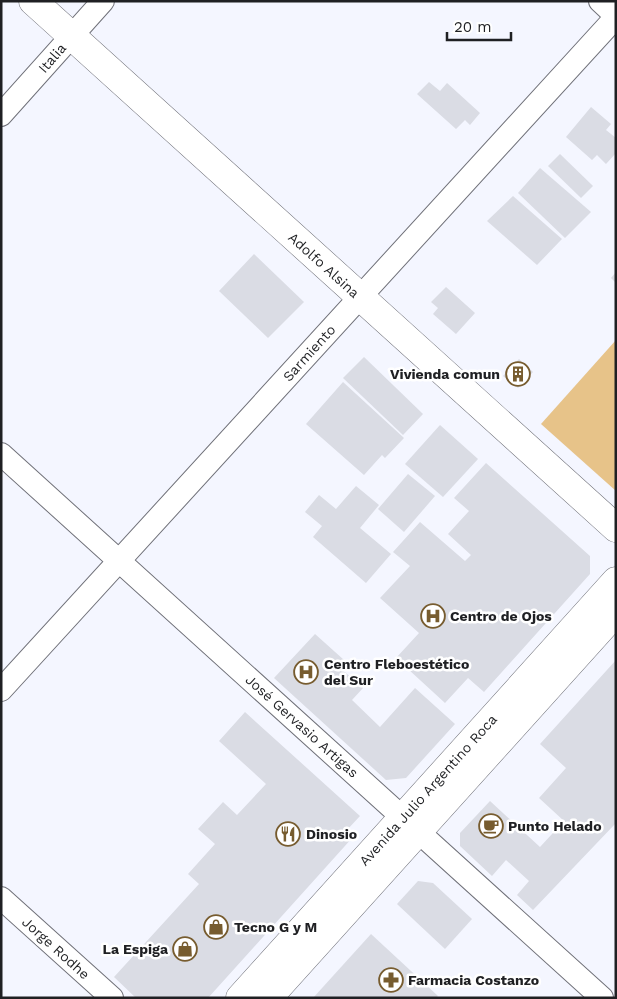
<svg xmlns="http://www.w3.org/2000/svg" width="617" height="999" font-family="'Work Sans',sans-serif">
	<rect width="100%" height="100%" fill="#f4f6ff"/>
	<!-- green -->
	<path fill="#e7c389" d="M 616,340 L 616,491 L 541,424 Z"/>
	<!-- building -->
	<g fill="#dadce4">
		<path d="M 429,82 L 440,91 L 447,83 L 480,113 L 470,125 L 465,120 L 456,129 L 417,94 Z"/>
		<path d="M 591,107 L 611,124 L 606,130 L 616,138 L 616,153 L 606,164 L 597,155 L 592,160 L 566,137 Z"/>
		<path d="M 560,154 L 593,186 L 581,198 L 548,166 Z"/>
		<path d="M 540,168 L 591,212 L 565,238 L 518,193 Z"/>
		<path d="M 513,196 L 562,239 L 537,265 L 487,221 Z"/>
		<path d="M 254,254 L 304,302 L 268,338 L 219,291 Z"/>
		<path d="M 616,272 L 616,283 L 611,278 Z"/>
		<path d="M 446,287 L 475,313 L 456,334 L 433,314 L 438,308 L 431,302 Z"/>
		<path d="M 364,357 L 423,414 L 403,435 L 343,378 Z"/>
		<path d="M 519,359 L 533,372 L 518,388 L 503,376 Z"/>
		<path d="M 343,382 L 404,438 L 385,458 L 382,455 L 364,475 L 306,424 Z"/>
		<path d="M 440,425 L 478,459 L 443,497 L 405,464 Z"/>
		<path d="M 486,463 L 590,556 L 590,574 L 484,692 L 468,678 L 445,703 L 396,658 L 419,633 L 380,598 L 410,566 L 393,552 L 420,522 L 465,561 L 471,555 L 448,534 L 469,511 L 454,498 Z"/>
		<path d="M 408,474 L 435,496 L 404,532 L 378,509 Z"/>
		<path d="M 356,486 L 379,505 L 360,528 L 391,554 L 366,583 L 313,537 L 322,526 L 305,512 L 319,495 L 336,509 Z"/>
		<path d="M 315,634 L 344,660 L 338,666 L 363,688 L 352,700 L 380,727 L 415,688 L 455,724 L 406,778 L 386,780 L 274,678 Z"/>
		<path d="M 616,660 L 616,823 L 533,910 L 517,895 L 529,881 L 506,860 L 492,876 L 460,846 L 460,833 L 490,801 L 540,847 L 564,821 L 539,798 L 566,768 L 540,744 Z"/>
		<path d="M 245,712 L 360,816 L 347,830 L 353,837 L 208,998 L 136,998 L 114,977 L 199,884 L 188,874 L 215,844 L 198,829 L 223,802 L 237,815 L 266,784 L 219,741 Z"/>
		<path d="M 418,881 L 433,883 L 472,919 L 445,949 L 397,904 Z"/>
		<path d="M 371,934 L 438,996 L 436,998 L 313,998 Z"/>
	</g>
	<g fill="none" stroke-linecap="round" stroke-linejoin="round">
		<!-- street casing -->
		<g stroke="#707179" stroke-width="24">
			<g id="street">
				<path d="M 600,1 L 616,16"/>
				<path d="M 1,115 L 103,1"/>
				<path d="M 1,454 L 602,998"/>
				<path d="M 1,690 L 616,17"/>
				<path d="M 1,898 L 112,998"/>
			</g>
		</g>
		<!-- secondary casing -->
		<g stroke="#707179" stroke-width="29">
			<path id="secondary" d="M 33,1 L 616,528"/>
		</g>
		<!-- primary casing -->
		<g stroke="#707179" stroke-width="29">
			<g id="primary">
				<path d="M 240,998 L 616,581"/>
				<path d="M 268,998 L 616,612"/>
			</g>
		</g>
		<!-- street -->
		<use href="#street" stroke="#fff" stroke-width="22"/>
		<!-- secondary -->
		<use href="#secondary" stroke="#fff" stroke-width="28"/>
		<!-- primary -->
		<use href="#primary" stroke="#fff" stroke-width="28"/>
	</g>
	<!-- icons -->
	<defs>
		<g id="building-ring" transform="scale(1.25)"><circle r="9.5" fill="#fff" stroke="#775c2f" stroke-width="1.5"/><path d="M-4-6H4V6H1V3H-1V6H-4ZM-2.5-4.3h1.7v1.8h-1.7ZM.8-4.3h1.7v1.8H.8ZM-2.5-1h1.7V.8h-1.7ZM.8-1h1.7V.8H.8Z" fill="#775c2f"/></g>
		<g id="hospital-ring" transform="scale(1.25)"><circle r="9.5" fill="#fff" stroke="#775c2f" stroke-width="1.5"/><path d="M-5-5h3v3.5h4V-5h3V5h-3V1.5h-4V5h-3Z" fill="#775c2f"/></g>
		<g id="cafe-ring" transform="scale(1.25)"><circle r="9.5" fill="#fff" stroke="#775c2f" stroke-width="1.5"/><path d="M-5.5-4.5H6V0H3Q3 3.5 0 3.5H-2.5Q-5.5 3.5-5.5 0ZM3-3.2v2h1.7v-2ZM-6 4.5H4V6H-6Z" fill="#775c2f"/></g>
		<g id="restaurant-ring" transform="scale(1.25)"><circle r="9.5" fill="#fff" stroke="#775c2f" stroke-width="1.5"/><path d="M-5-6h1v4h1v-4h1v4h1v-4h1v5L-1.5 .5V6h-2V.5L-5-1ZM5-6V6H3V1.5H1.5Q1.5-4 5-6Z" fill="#775c2f"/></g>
		<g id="shop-ring" transform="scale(1.25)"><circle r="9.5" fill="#fff" stroke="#775c2f" stroke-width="1.5"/><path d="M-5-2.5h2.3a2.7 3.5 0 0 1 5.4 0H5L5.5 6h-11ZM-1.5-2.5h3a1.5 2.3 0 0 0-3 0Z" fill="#775c2f"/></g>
		<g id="pharmacy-ring" transform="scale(1.25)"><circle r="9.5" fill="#fff" stroke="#775c2f" stroke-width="1.5"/><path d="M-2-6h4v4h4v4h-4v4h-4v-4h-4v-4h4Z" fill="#775c2f"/></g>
	</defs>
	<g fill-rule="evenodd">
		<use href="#building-ring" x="518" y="374"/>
		<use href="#hospital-ring" x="433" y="616"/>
		<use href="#hospital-ring" x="306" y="672"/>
		<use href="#cafe-ring" x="491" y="826"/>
		<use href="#restaurant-ring" x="288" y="834"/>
		<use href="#shop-ring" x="216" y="927"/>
		<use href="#shop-ring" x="185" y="949"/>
		<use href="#pharmacy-ring" x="391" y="980"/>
	</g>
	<g text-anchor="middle" stroke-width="5" stroke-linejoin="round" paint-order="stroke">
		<!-- street labels -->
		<g font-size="14" fill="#1f2023" stroke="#fff">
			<text transform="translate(52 58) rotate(-49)" y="5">Italia</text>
			<text transform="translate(324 265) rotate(42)" y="5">Adolfo Alsina</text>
			<text transform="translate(309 353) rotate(-48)" y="5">Sarmiento</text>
			<text transform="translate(302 726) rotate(42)" y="5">José Gervasio Artigas</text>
			<text transform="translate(428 790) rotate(-48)" y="5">Avenida Julio Argentino Roca</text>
			<text transform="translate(56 948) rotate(42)" y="5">Jorge Rodhe</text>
		</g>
		<!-- poi labels -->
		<g font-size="14" font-weight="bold" fill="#1f2023" stroke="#fff" text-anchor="start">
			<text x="500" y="379" text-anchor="end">Vivienda comun</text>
			<text x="450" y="621">Centro de Ojos</text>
			<text x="324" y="669">Centro Fleboestético<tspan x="324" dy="16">del Sur</tspan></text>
			<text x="508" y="831">Punto Helado</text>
			<text x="306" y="839">Dinosio</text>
			<text x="234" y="932">Tecno G y M</text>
			<text x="168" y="954" text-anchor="end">La Espiga</text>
			<text x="408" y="985">Farmacia Costanzo</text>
		</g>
	</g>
	<!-- border -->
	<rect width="617" height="999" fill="none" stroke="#1f2023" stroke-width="5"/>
	<!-- scale -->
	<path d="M447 32v8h64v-8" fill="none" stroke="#1f2023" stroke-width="2.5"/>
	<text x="454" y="32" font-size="15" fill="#1f2023" stroke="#ffffff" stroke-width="4" paint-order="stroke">20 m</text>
</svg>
